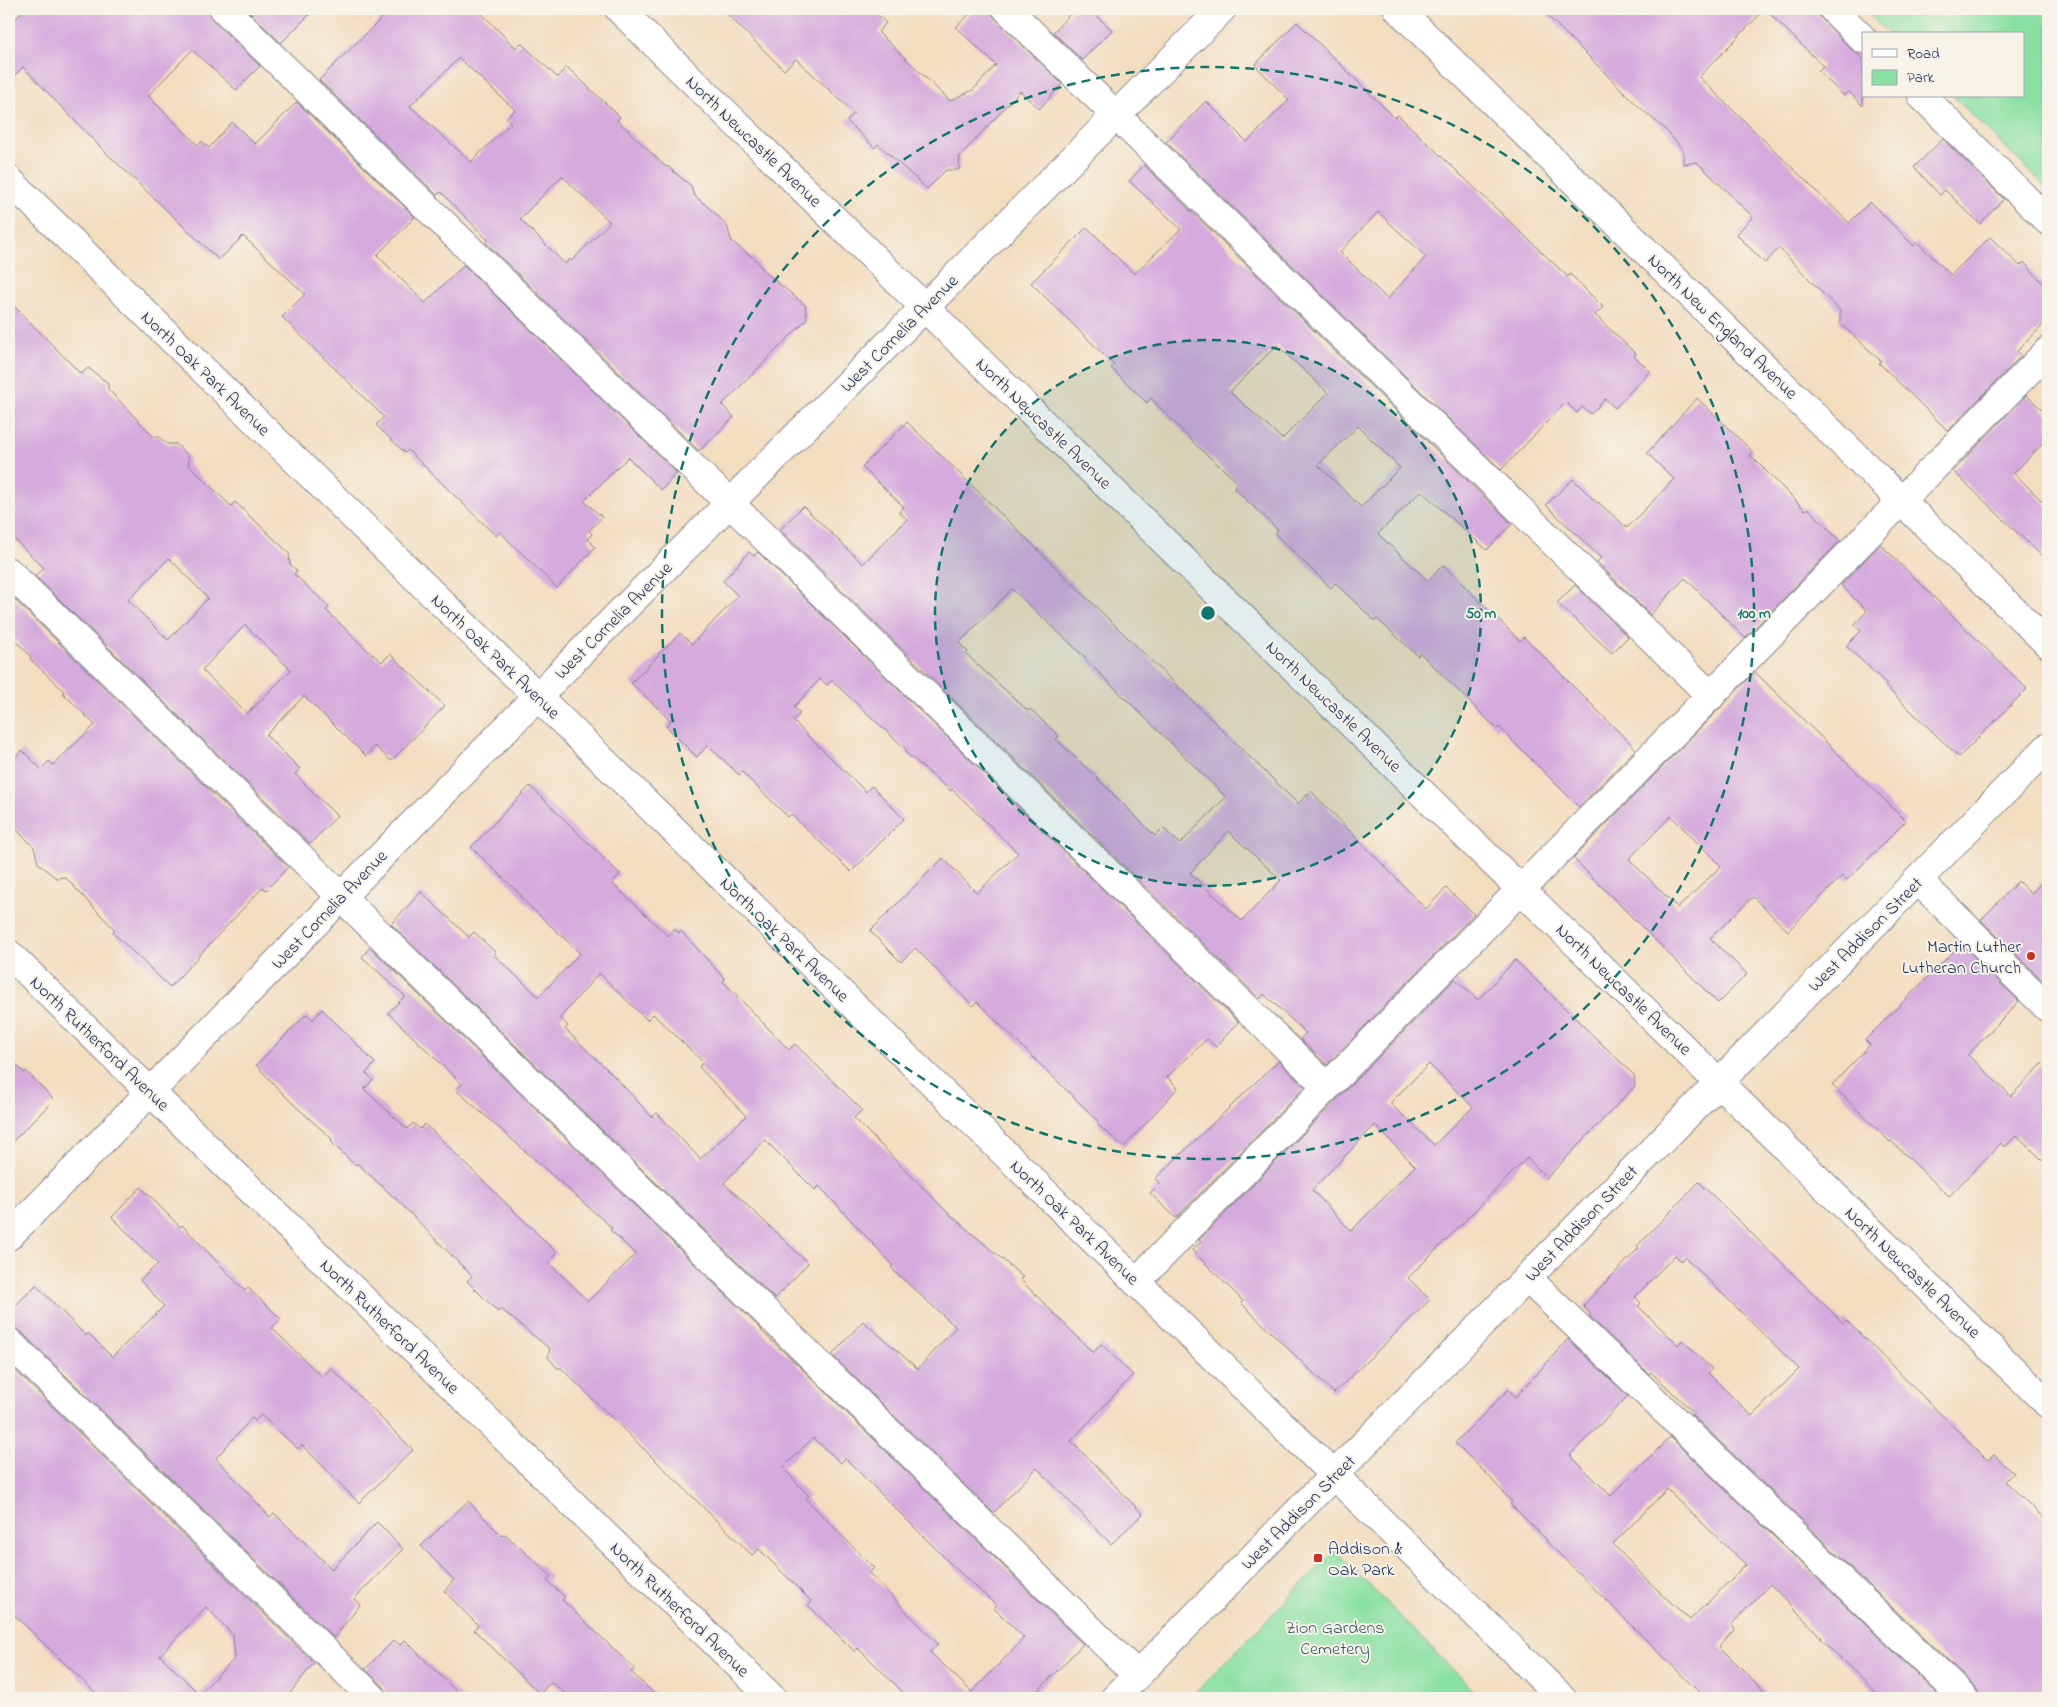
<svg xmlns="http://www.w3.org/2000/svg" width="2057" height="1707" font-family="'Indie Flower',sans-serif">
	<rect width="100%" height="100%" fill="#f7f3e8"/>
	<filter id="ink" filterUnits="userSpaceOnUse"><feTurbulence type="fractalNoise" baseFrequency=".02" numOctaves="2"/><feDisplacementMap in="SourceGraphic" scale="10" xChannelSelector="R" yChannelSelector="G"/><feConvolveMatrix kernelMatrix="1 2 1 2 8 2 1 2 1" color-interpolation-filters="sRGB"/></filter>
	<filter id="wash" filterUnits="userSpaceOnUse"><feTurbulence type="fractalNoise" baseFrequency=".0096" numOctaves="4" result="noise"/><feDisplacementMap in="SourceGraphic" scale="20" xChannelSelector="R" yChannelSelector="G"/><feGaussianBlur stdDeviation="1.12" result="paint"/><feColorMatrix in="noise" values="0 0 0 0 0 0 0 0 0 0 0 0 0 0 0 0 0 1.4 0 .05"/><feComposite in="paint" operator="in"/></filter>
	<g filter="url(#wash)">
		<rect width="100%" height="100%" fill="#f3ddbf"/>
		<!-- green -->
		<g fill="#88e0a3" stroke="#528880">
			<path d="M 1863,9 L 2048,9 L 2048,189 L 1953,96 L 2023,96 L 2023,34 L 1889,34 Z"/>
			<path d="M 1335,1551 L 1481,1698 L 1190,1698 Z"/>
		</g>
		<g id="blocks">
			<!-- building -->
			<g fill="#d5aadd" fill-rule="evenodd">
				<path d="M 25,9 L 209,9 L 213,20 L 260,66 L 236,90 L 192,50 L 148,96 L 198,145 L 202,141 L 209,148 L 232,122 L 255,144 L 297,102 L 415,217 L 377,255 L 425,303 L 464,265 L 677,473 L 661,490 L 628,457 L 584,501 L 602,517 L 589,531 L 592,534 L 588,539 L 595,547 L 557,588 L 500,532 L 496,536 L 408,450 L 405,453 L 376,425 L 384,417 L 282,317 L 305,294 L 243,236 L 219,260 L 99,146 L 23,67 L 9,81 L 9,26 Z"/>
				<path d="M 246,9 L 315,9 L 281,43 Z"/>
				<path d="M 391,9 L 477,9 L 516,48 L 521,43 L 557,77 L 567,67 L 620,117 L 617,120 L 666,167 L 667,166 L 691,186 L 694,195 L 719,217 L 727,226 L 732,242 L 755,259 L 764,271 L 805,305 L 807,319 L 722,405 L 734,417 L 699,451 L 486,243 L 488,240 L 441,192 L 437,195 L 319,80 ZM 459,58 L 515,110 L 506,118 L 511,123 L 471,162 L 410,106 ZM 562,176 L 610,222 L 572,261 L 570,259 L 565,264 L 520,219 Z"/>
				<path d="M 722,9 L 872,9 L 886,23 L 878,32 L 950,101 L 973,90 L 996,65 L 956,27 L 975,9 L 986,9 L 1062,84 L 1039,109 L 1020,91 L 960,156 L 959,170 L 946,170 L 927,189 L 878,144 L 875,148 L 847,121 L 854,113 L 796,59 L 784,70 Z"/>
				<path d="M 1075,9 L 1089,9 L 1112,30 L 1082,60 L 1053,32 Z"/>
				<path d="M 1541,9 L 1812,9 L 1852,50 L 1863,59 L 1863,106 L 1848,91 L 1844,96 L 1818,71 L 1823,66 L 1765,9 L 1699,77 L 1849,223 L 1870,202 L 1914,246 L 1917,242 L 1951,275 L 1990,237 L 2020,266 L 2024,262 L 2048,289 L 2048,320 L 2017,351 L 2021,356 L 1948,431 L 1879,363 L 1881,361 L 1840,323 L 1840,311 L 1779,248 L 1765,263 L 1736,234 L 1753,217 L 1697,162 L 1683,164 L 1683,150 L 1666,130 L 1638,106 Z"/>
				<path d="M 1297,22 L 1395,118 L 1398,115 L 1568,277 L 1570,274 L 1603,307 L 1595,315 L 1636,354 L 1634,356 L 1650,371 L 1615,408 L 1605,399 L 1591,414 L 1582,407 L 1577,413 L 1566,402 L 1501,470 L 1166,142 L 1206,101 L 1247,142 L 1289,100 L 1255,65 ZM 1378,212 L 1426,257 L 1387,299 L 1340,252 Z"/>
				<path d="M 1943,139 L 2004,199 L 1980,224 L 1945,190 L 1940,195 L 1914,167 Z"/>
				<path d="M 1144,165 L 1512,524 L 1487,550 L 1421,491 L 1378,534 L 1428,581 L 1443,565 L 1520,641 L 1524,637 L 1636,749 L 1579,807 L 1499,727 L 1497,729 L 1420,653 L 1418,656 L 1377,619 L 1375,621 L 1335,583 L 1331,588 L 1275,534 L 1278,530 L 1234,488 L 1239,483 L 1196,445 L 1151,398 L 1147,403 L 1111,368 L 1114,365 L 1031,283 L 1087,227 L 1134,274 L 1181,229 L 1129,181 ZM 1277,345 L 1328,393 L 1282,439 L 1230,392 ZM 1358,426 L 1400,468 L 1361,507 L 1318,465 Z"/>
				<path d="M 9,301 L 81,374 L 88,368 L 108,383 L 108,389 L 155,438 L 157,435 L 167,444 L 176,444 L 188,455 L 189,465 L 231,506 L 235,502 L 289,553 L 290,564 L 297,571 L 294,574 L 329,607 L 326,610 L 366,649 L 382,662 L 390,654 L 445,706 L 391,761 L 375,746 L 366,756 L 304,696 L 266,735 L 300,769 L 295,774 L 337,816 L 310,844 L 35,576 L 44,568 L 9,534 ZM 169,558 L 208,598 L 168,640 L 128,600 ZM 245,625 L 291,670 L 247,714 L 202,670 Z"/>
				<path d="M 2026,395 L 2048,415 L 2048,438 L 2014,473 L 2048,507 L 2048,562 L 1953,471 Z"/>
				<path d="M 1697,398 L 1753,452 L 1750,455 L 1805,510 L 1808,508 L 1840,541 L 1745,638 L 1685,578 L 1650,615 L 1597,562 L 1601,558 L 1546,505 L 1573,479 L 1597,503 L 1598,502 L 1627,528 L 1674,479 L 1647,453 Z"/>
				<path d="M 907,422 L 1298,804 L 1311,791 L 1426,909 L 1446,888 L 1474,914 L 1327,1065 L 1300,1039 L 1306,1033 L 1264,994 L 1260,999 L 780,530 L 803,506 L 863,564 L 907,519 L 899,512 L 904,507 L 862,467 ZM 1012,589 L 1086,658 L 1085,659 L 1226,797 L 1180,844 L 1163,828 L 1155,836 L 1098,779 L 1056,739 L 1059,736 L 1030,709 L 1028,711 L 966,654 L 968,652 L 959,643 ZM 1228,831 L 1281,880 L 1242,921 L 1190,873 Z"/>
				<path d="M 1880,544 L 2027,689 L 1959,757 L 1885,686 L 1887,684 L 1846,646 L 1861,631 L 1854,625 L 1867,611 L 1841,585 Z"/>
				<path d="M 749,552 L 754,556 L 758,552 L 1238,1022 L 1216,1047 L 1207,1039 L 1167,1077 L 1178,1088 L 1124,1147 L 1097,1124 L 1099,1122 L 977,1002 L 973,1006 L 915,948 L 901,962 L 870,931 L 943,858 L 977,893 L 1018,853 L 952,789 L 951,791 L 905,752 L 907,750 L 832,681 L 827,685 L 820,679 L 794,707 L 800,713 L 793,721 L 866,792 L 872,786 L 904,819 L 851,872 L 791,814 L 788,817 L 742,772 L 739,775 L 708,745 L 697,757 L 666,726 L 671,721 L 631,683 L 680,633 L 692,644 L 738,596 L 723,581 Z"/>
				<path d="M 1575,585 L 1628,637 L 1612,653 L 1557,603 Z"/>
				<path d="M 12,597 L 288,867 L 266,890 L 263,887 L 170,987 L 113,933 L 115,930 L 65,877 L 56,878 L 38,863 L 34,847 L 9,822 L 9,765 L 22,750 L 41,769 L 49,761 L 53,765 L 95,725 L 63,693 L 64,691 L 30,659 L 31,657 L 9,633 L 9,600 Z"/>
				<path d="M 1755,672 L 1906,821 L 1847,880 L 1842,876 L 1788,931 L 1753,897 L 1710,938 L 1747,974 L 1718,1003 L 1573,858 ZM 1671,816 L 1721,866 L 1678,908 L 1629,859 Z"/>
				<path d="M 530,786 L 620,874 L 612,883 L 668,936 L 674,929 L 679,933 L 681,931 L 725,979 L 723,981 L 789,1050 L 795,1044 L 862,1110 L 854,1118 L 946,1211 L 1023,1277 L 1020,1279 L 1093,1353 L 1101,1344 L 1133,1375 L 1071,1441 L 1143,1514 L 1111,1544 L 1037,1468 L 993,1513 L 832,1355 L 863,1321 L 918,1369 L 956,1327 L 894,1271 L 891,1267 L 893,1265 L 819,1186 L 815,1190 L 765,1140 L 724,1183 L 808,1263 L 775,1299 L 391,924 L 421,892 L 469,937 L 474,932 L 496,953 L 494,955 L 539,997 L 580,953 L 521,898 L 522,896 L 471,847 ZM 599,973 L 647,1020 L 653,1014 L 703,1062 L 699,1067 L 746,1116 L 700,1159 L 657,1113 L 652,1117 L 614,1076 L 565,1029 L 568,1026 L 560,1018 Z"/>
				<path d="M 2048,875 L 2048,971 L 2041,979 L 1981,920 L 2018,881 L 2031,894 Z"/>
				<path d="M 1961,944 L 2019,1001 L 1968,1055 L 2011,1096 L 2048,1058 L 2048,1166 L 2017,1135 L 2005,1147 L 2001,1143 L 1949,1196 L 1891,1141 L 1890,1142 L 1832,1085 L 1870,1045 L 1865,1040 Z"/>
				<path d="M 370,947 L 762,1330 L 761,1331 L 798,1365 L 1083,1644 L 1031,1698 L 909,1698 L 858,1648 L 855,1652 L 808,1605 L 812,1602 L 759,1549 L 752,1555 L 561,1368 L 557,1368 L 548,1357 L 550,1349 L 501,1309 L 498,1312 L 467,1281 L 472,1276 L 396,1199 L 358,1164 L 354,1164 L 332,1143 L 331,1138 L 292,1103 L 256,1065 L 307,1014 L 313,1020 L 322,1009 L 375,1063 L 366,1073 L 373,1080 L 364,1089 L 407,1129 L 413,1123 L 420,1129 L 425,1124 L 557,1253 L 548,1262 L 588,1301 L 636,1254 L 610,1230 L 612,1228 L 456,1090 L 462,1084 L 388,1013 L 405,996 L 362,957 ZM 813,1438 L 841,1463 L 845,1458 L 956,1569 L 996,1605 L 994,1608 L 1024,1638 L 972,1692 L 930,1652 L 938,1644 L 869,1573 L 874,1568 L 806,1499 L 809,1496 L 783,1468 Z"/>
				<path d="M 1515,960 L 1634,1075 L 1635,1086 L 1547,1178 L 1527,1158 L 1434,1252 L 1408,1278 L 1430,1300 L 1334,1393 L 1241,1303 L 1243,1301 L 1192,1250 L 1201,1242 L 1199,1240 L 1455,979 L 1478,1000 ZM 1429,1064 L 1473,1107 L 1434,1145 L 1390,1103 ZM 1375,1125 L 1415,1166 L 1351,1231 L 1312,1190 Z"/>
				<path d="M 9,1058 L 24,1073 L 26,1071 L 54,1100 L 9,1145 Z"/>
				<path d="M 1278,1061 L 1305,1087 L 1176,1218 L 1150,1193 L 1160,1183 L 1155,1179 Z"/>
				<path d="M 1699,1182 L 1843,1323 L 1846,1320 L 1984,1457 L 1988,1460 L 1994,1455 L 2013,1473 L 2005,1481 L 2048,1522 L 2048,1698 L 1979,1698 L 1979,1693 L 1975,1687 L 1692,1415 L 1694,1413 L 1651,1372 L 1649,1374 L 1589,1316 L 1591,1314 L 1583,1306 L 1639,1248 L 1637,1246 ZM 1675,1255 L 1681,1261 L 1685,1257 L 1799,1369 L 1752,1416 L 1708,1373 L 1712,1369 L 1682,1340 L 1678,1345 L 1638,1306 L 1641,1303 L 1635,1297 Z"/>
				<path d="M 141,1187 L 180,1227 L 182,1225 L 245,1291 L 248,1288 L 281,1319 L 272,1328 L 322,1377 L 331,1368 L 413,1450 L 359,1503 L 302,1445 L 298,1449 L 261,1415 L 255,1421 L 252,1418 L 216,1458 L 270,1517 L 274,1513 L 332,1569 L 377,1522 L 403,1549 L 354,1599 L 360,1605 L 334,1638 L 20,1331 L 9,1327 L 9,1312 L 36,1285 L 86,1336 L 88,1333 L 112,1357 L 164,1306 L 140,1280 L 158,1264 L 112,1217 Z"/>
				<path d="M 1568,1339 L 1628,1396 L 1570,1455 L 1611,1496 L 1670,1437 L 1942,1698 L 1882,1698 L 1820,1639 L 1821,1637 L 1770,1584 L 1731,1625 L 1735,1629 L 1719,1646 L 1771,1698 L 1705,1698 L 1546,1541 L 1547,1540 L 1510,1504 L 1512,1502 L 1486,1473 L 1455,1443 L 1508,1390 L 1516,1397 ZM 1667,1489 L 1746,1565 L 1690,1620 L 1646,1579 L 1613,1544 Z"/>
				<path d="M 9,1364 L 314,1663 L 286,1698 L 101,1698 L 9,1610 ZM 206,1607 L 233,1635 L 235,1658 L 199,1694 L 160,1655 Z"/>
				<path d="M 468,1501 L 502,1536 L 505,1534 L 551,1576 L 547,1581 L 565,1597 L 562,1600 L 635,1669 L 631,1672 L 659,1698 L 571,1698 L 551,1682 L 540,1694 L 474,1630 L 478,1625 L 444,1591 L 454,1580 L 421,1546 Z"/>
				<path d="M 394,1640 L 400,1645 L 405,1640 L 463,1698 L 388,1698 L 384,1687 L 365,1669 Z"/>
			</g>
		</g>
	</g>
	<g filter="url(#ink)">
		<use href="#blocks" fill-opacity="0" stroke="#87868e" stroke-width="1"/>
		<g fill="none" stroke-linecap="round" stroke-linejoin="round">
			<!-- minor casing -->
			<g stroke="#87868e" stroke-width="30">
				<g id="minor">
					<path d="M 224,9 L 1327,1087"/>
					<path d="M 619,9 L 2048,1404"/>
					<path d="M 1007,9 L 1711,696"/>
					<path d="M 1398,9 L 2048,644"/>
					<path d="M 1833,9 L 1863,39"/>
					<path d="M 1922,96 L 2048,221"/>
					<path d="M 9,180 L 1562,1698"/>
					<path d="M 9,572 L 1137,1675"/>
					<path d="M 1918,880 L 2048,1008"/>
					<path d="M 9,954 L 772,1698"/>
					<path d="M 9,1236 L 589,644 L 1222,9"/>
					<path d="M 1527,1278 L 1964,1698"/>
					<path d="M 1136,1282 L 2048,351"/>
					<path d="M 9,1342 L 373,1698"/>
					<path d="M 1115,1698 L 2048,747"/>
				</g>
			</g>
			<!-- minor -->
			<use href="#minor" stroke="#fff" stroke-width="28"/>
		</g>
	</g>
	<!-- distance rings -->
	<circle cx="1208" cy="613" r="273" fill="#0f766e" fill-opacity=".12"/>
	<g fill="none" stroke="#0f766e" stroke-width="2.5" stroke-dasharray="9 6">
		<circle cx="1208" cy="613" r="273"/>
		<circle cx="1208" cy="613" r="546"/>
	</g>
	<!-- markers -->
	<g fill="#c8321e" stroke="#f7f3e8" stroke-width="2">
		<circle cx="2031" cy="956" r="5"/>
		<rect x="1313" y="1553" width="10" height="10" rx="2.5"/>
	</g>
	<g text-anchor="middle" stroke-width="4" stroke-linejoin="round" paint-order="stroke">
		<!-- street labels -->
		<g font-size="18" fill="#1b2f5e" stroke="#f7f3e8">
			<text transform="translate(754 141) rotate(44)" y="6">North Newcastle Avenue</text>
			<text transform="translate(1723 326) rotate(44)" y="6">North New England Avenue</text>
			<text transform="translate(899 333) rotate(-45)" y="6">West Cornelia Avenue</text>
			<text transform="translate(206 373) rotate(44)" y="6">North Oak Park Avenue</text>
			<text transform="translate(1044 423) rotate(44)" y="6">North Newcastle Avenue</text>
			<text transform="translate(613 620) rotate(-45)" y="6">West Cornelia Avenue</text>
			<text transform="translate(496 656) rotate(44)" y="6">North Oak Park Avenue</text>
			<text transform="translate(1334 706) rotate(44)" y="6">North Newcastle Avenue</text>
			<text transform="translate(329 909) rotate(-46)" y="6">West Cornelia Avenue</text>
			<text transform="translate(1865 934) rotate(-45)" y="6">West Addison Street</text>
			<text transform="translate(785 939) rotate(44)" y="6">North Oak Park Avenue</text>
			<text transform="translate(1624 989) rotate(44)" y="6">North Newcastle Avenue</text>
			<text transform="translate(100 1043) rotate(44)" y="6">North Rutherford Avenue</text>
			<text transform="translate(1075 1222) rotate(44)" y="6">North Oak Park Avenue</text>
			<text transform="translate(1581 1223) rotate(-46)" y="6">West Addison Street</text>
			<text transform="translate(1913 1272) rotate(44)" y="6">North Newcastle Avenue</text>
			<text transform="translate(390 1326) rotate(44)" y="6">North Rutherford Avenue</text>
			<text transform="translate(1298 1512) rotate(-45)" y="6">West Addison Street</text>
			<text transform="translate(680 1609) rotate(44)" y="6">North Rutherford Avenue</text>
		</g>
		<!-- poi labels -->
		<g font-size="18" fill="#1b2f5e" stroke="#f7f3e8" text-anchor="end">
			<text x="2021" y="952">Martin Luther<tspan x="2021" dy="21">Lutheran Church</tspan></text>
			<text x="1328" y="1554" text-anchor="start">Addison &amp;<tspan x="1328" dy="21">Oak Park</tspan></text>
		</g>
		<!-- park labels -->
		<g font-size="18" fill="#365b6f" stroke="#f7f3e8">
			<text x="1335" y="1633">Zion Gardens<tspan x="1335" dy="21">Cemetery</tspan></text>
		</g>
	</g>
	<circle cx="1208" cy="613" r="8" fill="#0f766e" stroke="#f7f3e8" stroke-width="2.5"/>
	<g font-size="15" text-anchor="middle" font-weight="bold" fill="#0f766e" stroke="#f7f3e8" stroke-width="4" stroke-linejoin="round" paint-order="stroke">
		<text x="1481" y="618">50 m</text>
		<text x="1754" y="618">100 m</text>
	</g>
	<!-- margin -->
	<rect width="2057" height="1707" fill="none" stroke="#f7f3e8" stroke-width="30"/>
	<!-- legend -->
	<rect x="1862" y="32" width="162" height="65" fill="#f7f3e8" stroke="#9fa5b1"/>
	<rect x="1872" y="49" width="25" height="8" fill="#ffffff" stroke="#9fa5b1"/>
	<text x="1907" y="58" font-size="15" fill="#1b2f5e">Road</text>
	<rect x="1872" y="70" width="25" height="15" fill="#88e0a3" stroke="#9fa5b1"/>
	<text x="1907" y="82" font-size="15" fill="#1b2f5e">Park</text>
</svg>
